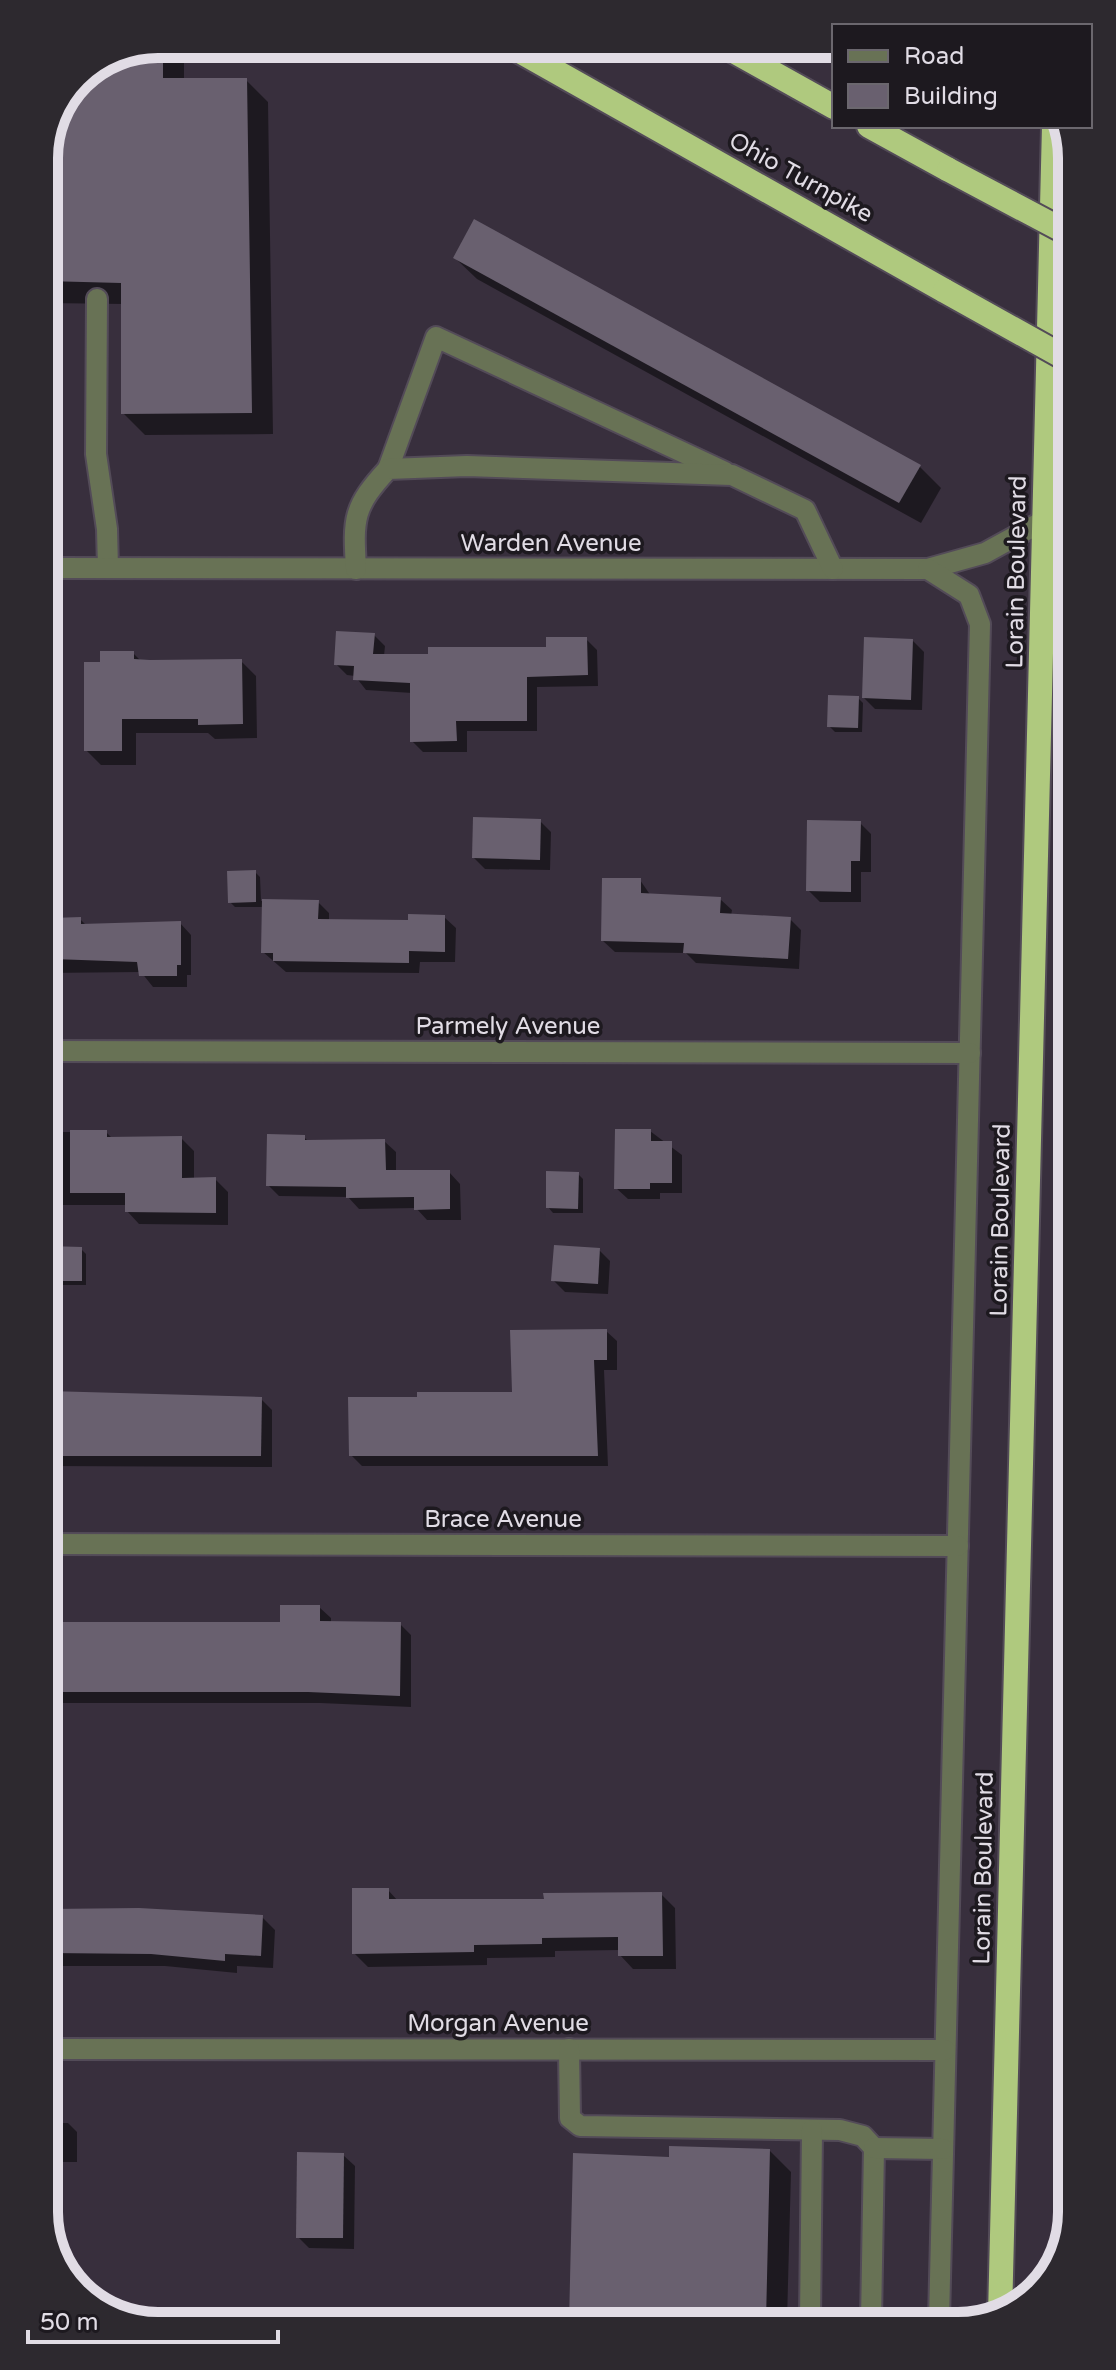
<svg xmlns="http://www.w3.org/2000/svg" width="1116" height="2370" font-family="'Varela Round',sans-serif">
	<rect width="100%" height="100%" fill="#382f3d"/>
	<!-- shadow -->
	<g fill="#0007">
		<path d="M 158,44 L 170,44 L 184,58 L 184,80 L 246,80 L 268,102 L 273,434 L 145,435 L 123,413 L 123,304 L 45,303 L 44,151 L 78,77 Z"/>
		<path d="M 455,258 L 919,466 L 941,488 L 921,523 L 477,279 Z"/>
		<path d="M 374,635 L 385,646 L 384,656 L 548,649 L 586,639 L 597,650 L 598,686 L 537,687 L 537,731 L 467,731 L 467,752 L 423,752 L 412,741 L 412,693 L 366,690 L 355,676 L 347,675 L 336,664 Z"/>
		<path d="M 913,641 L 924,652 L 922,710 L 875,709 L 864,698 Z"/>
		<path d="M 133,653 L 142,662 L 241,661 L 256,676 L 257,738 L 215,739 L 208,733 L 136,733 L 136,765 L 101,765 L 86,750 L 102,664 Z"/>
		<path d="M 858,698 L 863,703 L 862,732 L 835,732 L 830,727 Z"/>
		<path d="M 540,821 L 551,832 L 550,870 L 485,869 L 474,858 Z"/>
		<path d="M 860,823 L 871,834 L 871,872 L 861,872 L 861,902 L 820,902 L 808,890 Z"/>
		<path d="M 255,872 L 260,877 L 261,901 L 318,902 L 329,913 L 329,922 L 410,922 L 444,917 L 456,928 L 455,962 L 420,962 L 419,973 L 286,972 L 263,952 L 263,907 L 235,907 L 230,902 Z"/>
		<path d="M 640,880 L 651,896 L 720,899 L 732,910 L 731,916 L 790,919 L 801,930 L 799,969 L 696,963 L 686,953 L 615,952 L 603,941 Z"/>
		<path d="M 80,919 L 87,926 L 180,923 L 191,935 L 191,975 L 187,975 L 187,987 L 153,987 L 141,972 L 47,973 L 46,927 Z"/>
		<path d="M 650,1131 L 682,1155 L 682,1193 L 660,1193 L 660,1199 L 628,1199 L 616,1188 Z"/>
		<path d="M 47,1132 L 106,1132 L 113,1139 L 181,1138 L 194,1151 L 194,1179 L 215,1179 L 228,1192 L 228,1225 L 139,1224 L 127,1211 L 127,1205 L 47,1205 Z"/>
		<path d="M 304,1137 L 309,1142 L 384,1141 L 396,1152 L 396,1172 L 449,1172 L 460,1184 L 461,1220 L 427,1220 L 416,1208 L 359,1209 L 348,1197 L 279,1196 L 268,1185 Z"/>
		<path d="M 578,1174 L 583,1179 L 583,1213 L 553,1213 L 548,1207 Z"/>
		<path d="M 81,1249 L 86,1254 L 86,1285 L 54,1285 L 49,1280 Z"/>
		<path d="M 599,1250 L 610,1261 L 608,1294 L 565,1292 L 553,1280 Z"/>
		<path d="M 606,1331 L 617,1341 L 617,1370 L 604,1370 L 608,1466 L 362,1466 L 351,1455 L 419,1399 L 514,1394 Z"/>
		<path d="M 48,1393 L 261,1399 L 272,1410 L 272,1467 L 48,1466 Z"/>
		<path d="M 319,1607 L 331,1618 L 331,1623 L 400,1624 L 411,1635 L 411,1707 L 320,1703 L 49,1703 L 48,1624 L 282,1624 Z"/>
		<path d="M 388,1890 L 398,1901 L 546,1901 L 661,1894 L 675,1908 L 676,1969 L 633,1969 L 620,1955 L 620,1950 L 555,1951 L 555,1957 L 487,1958 L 487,1965 L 368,1967 L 354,1953 Z"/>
		<path d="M 49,1911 L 262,1917 L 275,1930 L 273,1968 L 237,1966 L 237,1973 L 165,1966 L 49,1966 Z"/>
		<path d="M 50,2123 L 68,2123 L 77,2132 L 77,2162 L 50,2162 Z"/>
		<path d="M 770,2151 L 791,2172 L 787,2321 L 571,2323 L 671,2159 Z"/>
		<path d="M 343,2155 L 355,2166 L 354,2249 L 309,2248 L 298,2237 Z"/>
	</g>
	<!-- building -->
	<g fill="#69606f">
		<path d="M 158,44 L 163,44 L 163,78 L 247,78 L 252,413 L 121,414 L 121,283 L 45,281 L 44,151 L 78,77 Z"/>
		<path d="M 474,219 L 921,465 L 899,503 L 453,258 Z"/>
		<path d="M 336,631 L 375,633 L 373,654 L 428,654 L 428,647 L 546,647 L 546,637 L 587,637 L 588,675 L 527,677 L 527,721 L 456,721 L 457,741 L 410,742 L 410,683 L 353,680 L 354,666 L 334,665 Z"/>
		<path d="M 864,637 L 913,639 L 911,700 L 862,698 Z"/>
		<path d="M 100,651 L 134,651 L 134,659 L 150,660 L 242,659 L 243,724 L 198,725 L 198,719 L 122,719 L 122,751 L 84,751 L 84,662 L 100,662 Z"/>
		<path d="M 828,695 L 859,696 L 858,728 L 827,727 Z"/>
		<path d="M 473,817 L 541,819 L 540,860 L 472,858 Z"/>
		<path d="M 807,820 L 861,821 L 860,861 L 851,861 L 851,892 L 806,891 Z"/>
		<path d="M 256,870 L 256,902 L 228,903 L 227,871 Z"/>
		<path d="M 602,878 L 641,878 L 641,893 L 721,897 L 720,913 L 791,917 L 788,959 L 683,953 L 684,943 L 601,941 Z"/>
		<path d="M 262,899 L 319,900 L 318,919 L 408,920 L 408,914 L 445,915 L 445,952 L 409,951 L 409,963 L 273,961 L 273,953 L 261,953 Z"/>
		<path d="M 81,917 L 81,924 L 181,921 L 181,965 L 177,965 L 177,976 L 139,976 L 137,962 L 53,959 L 52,918 Z"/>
		<path d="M 615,1129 L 651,1129 L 651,1141 L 672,1141 L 672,1183 L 650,1183 L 650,1189 L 614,1189 Z"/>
		<path d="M 70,1130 L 107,1130 L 107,1137 L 182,1136 L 182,1178 L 216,1177 L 216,1213 L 125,1212 L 125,1193 L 70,1193 Z"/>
		<path d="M 267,1134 L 305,1135 L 305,1140 L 385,1139 L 386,1170 L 450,1170 L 450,1209 L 414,1210 L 414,1197 L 346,1198 L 346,1187 L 266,1186 Z"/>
		<path d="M 546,1171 L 579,1172 L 578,1209 L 546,1208 Z"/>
		<path d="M 554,1245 L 600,1248 L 598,1284 L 551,1281 Z"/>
		<path d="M 47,1246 L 82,1247 L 82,1281 L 47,1281 Z"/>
		<path d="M 607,1329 L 607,1360 L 594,1360 L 598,1456 L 349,1456 L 348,1397 L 417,1397 L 417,1392 L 512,1392 L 510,1330 Z"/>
		<path d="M 48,1391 L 262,1397 L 261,1456 L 48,1456 Z"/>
		<path d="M 280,1605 L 320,1605 L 320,1621 L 401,1622 L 400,1696 L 308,1692 L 49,1692 L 48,1622 L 280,1622 Z"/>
		<path d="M 352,1888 L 389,1888 L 389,1899 L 544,1899 L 543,1893 L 662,1892 L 663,1956 L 618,1956 L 618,1937 L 542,1938 L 542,1944 L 474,1945 L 474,1952 L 352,1954 Z"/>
		<path d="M 139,1908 L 263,1915 L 261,1956 L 225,1954 L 225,1961 L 151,1954 L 49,1953 L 49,1909 Z"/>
		<path d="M 669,2146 L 770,2149 L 766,2321 L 569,2323 L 573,2153 L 669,2157 Z"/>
		<path d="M 297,2152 L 344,2153 L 343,2238 L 296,2238 Z"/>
	</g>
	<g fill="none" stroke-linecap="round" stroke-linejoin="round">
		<!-- minor casing -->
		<g stroke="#534b58" stroke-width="24">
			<g id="minor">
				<path d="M 97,299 L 96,454 L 107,529 L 108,568"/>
				<path d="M 388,469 L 436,337 L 725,472"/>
				<path d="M 45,568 L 928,569 L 985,553 L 1045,520"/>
				<path d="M 356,569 C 353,518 353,507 388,469 L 467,466 L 732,475 L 805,510 L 833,569"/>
				<path d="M 928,569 L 969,595 L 980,624 L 939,2320"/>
				<path d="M 47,1051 L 970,1053"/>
				<path d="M 48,1544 L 958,1546"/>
				<path d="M 50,2049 L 945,2050"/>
				<path d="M 569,2049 L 570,2118 L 580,2126 L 840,2130 L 863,2136 L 874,2148 L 871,2321"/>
				<path d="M 874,2148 L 943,2149"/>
				<path d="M 810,2321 L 812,2130"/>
			</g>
		</g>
		<!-- highway casing -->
		<g stroke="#534b58" stroke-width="28">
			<g id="highway">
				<path d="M 507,44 L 945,291"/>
				<path d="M 721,44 L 834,107"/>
				<path d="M 869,126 L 949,170"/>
				<path d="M 1070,2218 L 1072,2159"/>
				<path d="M 1000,2316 L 1054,126"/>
			</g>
		</g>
		<!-- minor -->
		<use href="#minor" stroke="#687255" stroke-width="20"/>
		<!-- highway -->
		<use href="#highway" stroke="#afc97e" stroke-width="24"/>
		<!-- highway-bridge casing -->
		<g stroke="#534b58" stroke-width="28" stroke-linecap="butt">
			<g id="highway-bridge">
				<path d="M 949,170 L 1066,232"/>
				<path d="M 945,291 L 1067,359"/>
			</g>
		</g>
		<!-- highway-bridge -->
		<use href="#highway-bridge" stroke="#afc97e" stroke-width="24"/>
	</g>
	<g text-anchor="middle" stroke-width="7" stroke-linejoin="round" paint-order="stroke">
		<!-- street labels -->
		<g font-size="24" fill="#e1dce5" stroke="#1d191f">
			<text transform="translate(801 177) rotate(29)" y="8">Ohio Turnpike</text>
			<text x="551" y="551">Warden Avenue</text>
			<text transform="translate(1016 572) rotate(-89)" y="8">Lorain Boulevard</text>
			<text x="508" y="1034">Parmely Avenue</text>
			<text transform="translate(1000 1220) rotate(-89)" y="8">Lorain Boulevard</text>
			<text x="503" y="1527">Brace Avenue</text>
			<text transform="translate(983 1868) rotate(-89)" y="8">Lorain Boulevard</text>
			<text x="498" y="2031">Morgan Avenue</text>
		</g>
	</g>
	<!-- crop -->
	<path d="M0 0H1116V2370H0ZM158 58H958A100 100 0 0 1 1058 158V2212A100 100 0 0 1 958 2312H158A100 100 0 0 1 58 2212V158A100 100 0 0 1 158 58Z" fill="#2d292f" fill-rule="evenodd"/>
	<path fill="none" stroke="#e1dce5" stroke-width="10" d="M158 58H958A100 100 0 0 1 1058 158V2212A100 100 0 0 1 958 2312H158A100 100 0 0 1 58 2212V158A100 100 0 0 1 158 58Z"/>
	<!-- legend -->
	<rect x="832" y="24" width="260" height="104" fill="#1d191f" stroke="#6b676e" stroke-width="2"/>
	<rect x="848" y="50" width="40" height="12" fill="#687255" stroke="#6b676e" stroke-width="2"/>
	<text x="904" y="64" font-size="24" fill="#e1dce5">Road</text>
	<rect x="848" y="84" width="40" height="24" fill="#69606f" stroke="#6b676e" stroke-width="2"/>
	<text x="904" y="104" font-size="24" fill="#e1dce5">Building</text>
	<!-- scale -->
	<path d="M28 2330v12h250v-12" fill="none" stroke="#e1dce5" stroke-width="4"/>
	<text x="40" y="2330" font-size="24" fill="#e1dce5" stroke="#1d191f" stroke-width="6" paint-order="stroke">50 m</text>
</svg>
